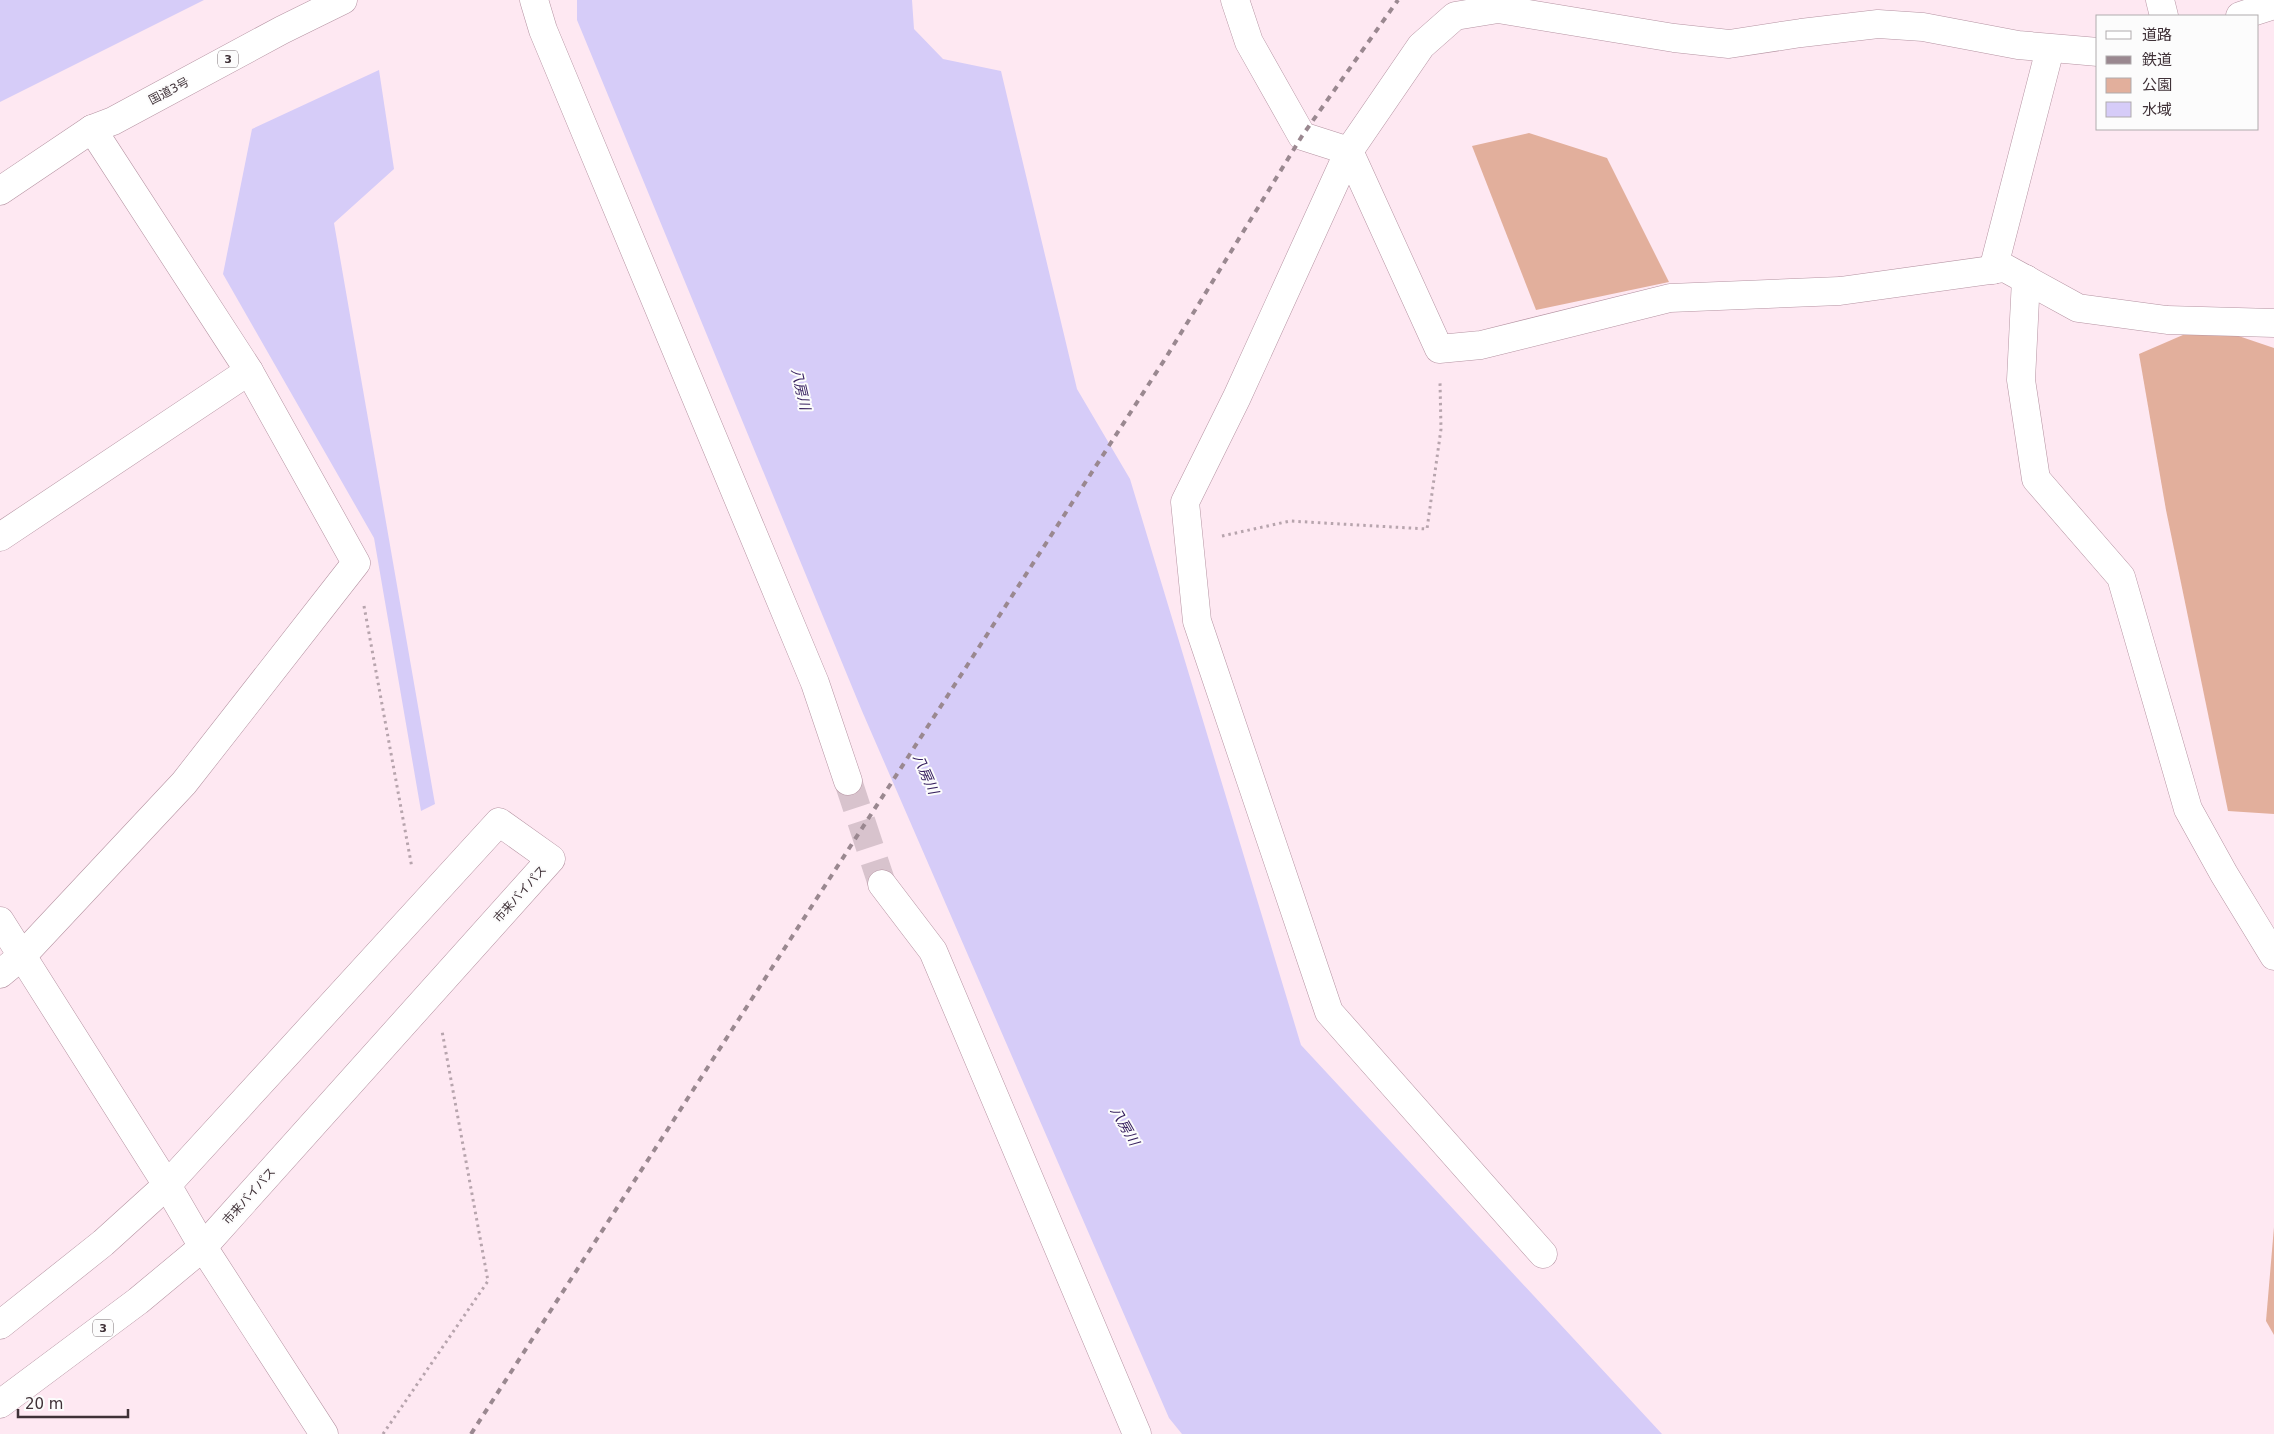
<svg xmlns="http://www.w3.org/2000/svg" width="2274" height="1434" font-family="'DejaVu Sans','Noto Sans JP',sans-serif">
	<rect width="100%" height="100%" fill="#fee8f2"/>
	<!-- green -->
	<g fill="#e2af9c">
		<path d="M 1529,133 L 1607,158 L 1669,282 L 1536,310 L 1472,146 Z"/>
		<path d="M 2206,325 L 2274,348 L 2274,814 L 2228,811 L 2166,510 L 2139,354 Z"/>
		<path d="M 2274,1227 L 2274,1335 L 2266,1321 Z"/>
	</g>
	<!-- water -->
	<g fill="#d6ccf8">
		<path d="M 0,0 L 204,0 L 0,102 Z"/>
		<path d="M 577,0 L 912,0 L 914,29 L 943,59 L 1001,71 L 1077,389 L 1130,479 L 1301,1045 L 1662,1434 L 1182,1434 L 1169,1418 L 862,711 L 577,20 Z"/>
		<path d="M 379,70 L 394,169 L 334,223 L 435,804 L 421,811 L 374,538 L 223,274 L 252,129 Z"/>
	</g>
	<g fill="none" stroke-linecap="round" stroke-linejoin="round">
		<!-- minor-tunnel -->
		<path stroke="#d8c3cd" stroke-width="28" stroke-dasharray="28 14" stroke-linecap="butt" d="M 848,781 L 882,884"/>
		<!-- minor casing -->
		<g stroke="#b593a2" stroke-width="29">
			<g id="minor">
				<path d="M 534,0 L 543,30 L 815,683 L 848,781"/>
				<path d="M 1235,0 L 1249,42 L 1302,136 L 1349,151 L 1439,349 L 1481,345 L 1670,298 L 1840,291 L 2005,268 L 2078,308 L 2167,320 L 2274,323"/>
				<path d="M 2160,0 L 2164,16"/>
				<path d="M 2240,16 L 2274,5"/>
				<path d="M 1993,270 L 2050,49"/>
				<path d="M 2026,279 L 2021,380 L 2036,479 L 2121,577 L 2188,809 L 2224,874 L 2274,956"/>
				<path d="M 0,537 L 249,371"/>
				<path d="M 882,884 L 933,951 L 1137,1434"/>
				<path d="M 0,921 L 167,1185 L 203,1247 L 324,1434"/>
				<path d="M 0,974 L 23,955 L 184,783 L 356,563 L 249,371 L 92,129"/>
				<path d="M 167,1185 L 499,822 L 551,859 L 203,1247"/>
				<path d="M 1543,1254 L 1329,1012 L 1197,621 L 1185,502 L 1237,397 L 1349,151 L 1421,46 L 1455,16 L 1498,9 L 1674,38 L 1729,44 L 1801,33 L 1878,24 L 1923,27 L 2018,45 L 2098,52"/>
			</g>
		</g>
		<!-- highway casing -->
		<g stroke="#b593a2" stroke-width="29">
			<g id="highway">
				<path d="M 0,191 L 92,129 L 113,121 L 282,30 L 343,0"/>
				<path d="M 0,1325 L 103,1243 L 167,1185"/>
				<path d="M 0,1404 L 138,1301 L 203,1247"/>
			</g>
		</g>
		<!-- path -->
		<g stroke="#b7a4ad" stroke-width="3" stroke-dasharray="2.5 4" stroke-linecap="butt">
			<path d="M 1222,536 L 1290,521 L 1427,529 L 1441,429 L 1440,382"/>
			<path d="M 364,606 L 412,868"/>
			<path d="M 383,1434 L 488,1281 L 442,1031"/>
		</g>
		<!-- minor -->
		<use href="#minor" stroke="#fff" stroke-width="28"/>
		<!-- highway -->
		<use href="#highway" stroke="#fff" stroke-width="28"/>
		<!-- rail -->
		<path stroke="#9a8890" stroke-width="4" stroke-dasharray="6 6" stroke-linecap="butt" d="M 471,1434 L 1165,359 L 1302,136 L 1398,0"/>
	</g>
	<g text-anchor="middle" stroke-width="4" stroke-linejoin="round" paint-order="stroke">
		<!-- shield labels -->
		<g fill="#fcfcfc" stroke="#786e72" stroke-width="1">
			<rect x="218" y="50.5" width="20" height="17" rx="4"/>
			<rect x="93" y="1319.5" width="20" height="17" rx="4"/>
		</g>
		<g font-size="11" font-weight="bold" fill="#3f3137">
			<text x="228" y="63">3</text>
			<text x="103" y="1332">3</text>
		</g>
		<!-- street labels -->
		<g font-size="12" fill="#3f3137" stroke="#fcfcfc">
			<text transform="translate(169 91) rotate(-28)" y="4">国道3号</text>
			<text transform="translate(520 894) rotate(-48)" y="4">市来バイパス</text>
			<text transform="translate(249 1196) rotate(-48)" y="4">市来バイパス</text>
		</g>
		<!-- water labels -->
		<g font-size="14" font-style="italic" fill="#37205f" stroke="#fcfcfc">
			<text transform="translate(801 389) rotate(77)" y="5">八房川</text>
			<text transform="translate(926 774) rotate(66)" y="5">八房川</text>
			<text transform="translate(1125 1126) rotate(60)" y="5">八房川</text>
		</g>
	</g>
	<!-- legend -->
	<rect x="2096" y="15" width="162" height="115" fill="#fcfcfc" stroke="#b0abad"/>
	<rect x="2106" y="31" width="25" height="8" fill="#ffffff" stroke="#b0abad"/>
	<text x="2142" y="40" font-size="15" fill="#3f3137">道路</text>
	<rect x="2106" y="56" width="25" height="8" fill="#9a8890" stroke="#b0abad"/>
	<text x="2142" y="65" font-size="15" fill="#3f3137">鉄道</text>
	<rect x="2106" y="78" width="25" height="15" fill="#e2af9c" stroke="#b0abad"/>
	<text x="2142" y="90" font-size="15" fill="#3f3137">公園</text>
	<rect x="2106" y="102" width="25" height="15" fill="#d6ccf8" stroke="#b0abad"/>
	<text x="2142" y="115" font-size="15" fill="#3f3137">水域</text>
	<!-- scale -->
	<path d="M18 1409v8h110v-8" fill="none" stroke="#3f3137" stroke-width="2.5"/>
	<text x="25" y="1409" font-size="15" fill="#3f3137" stroke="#fcfcfc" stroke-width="4" paint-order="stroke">20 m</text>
</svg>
